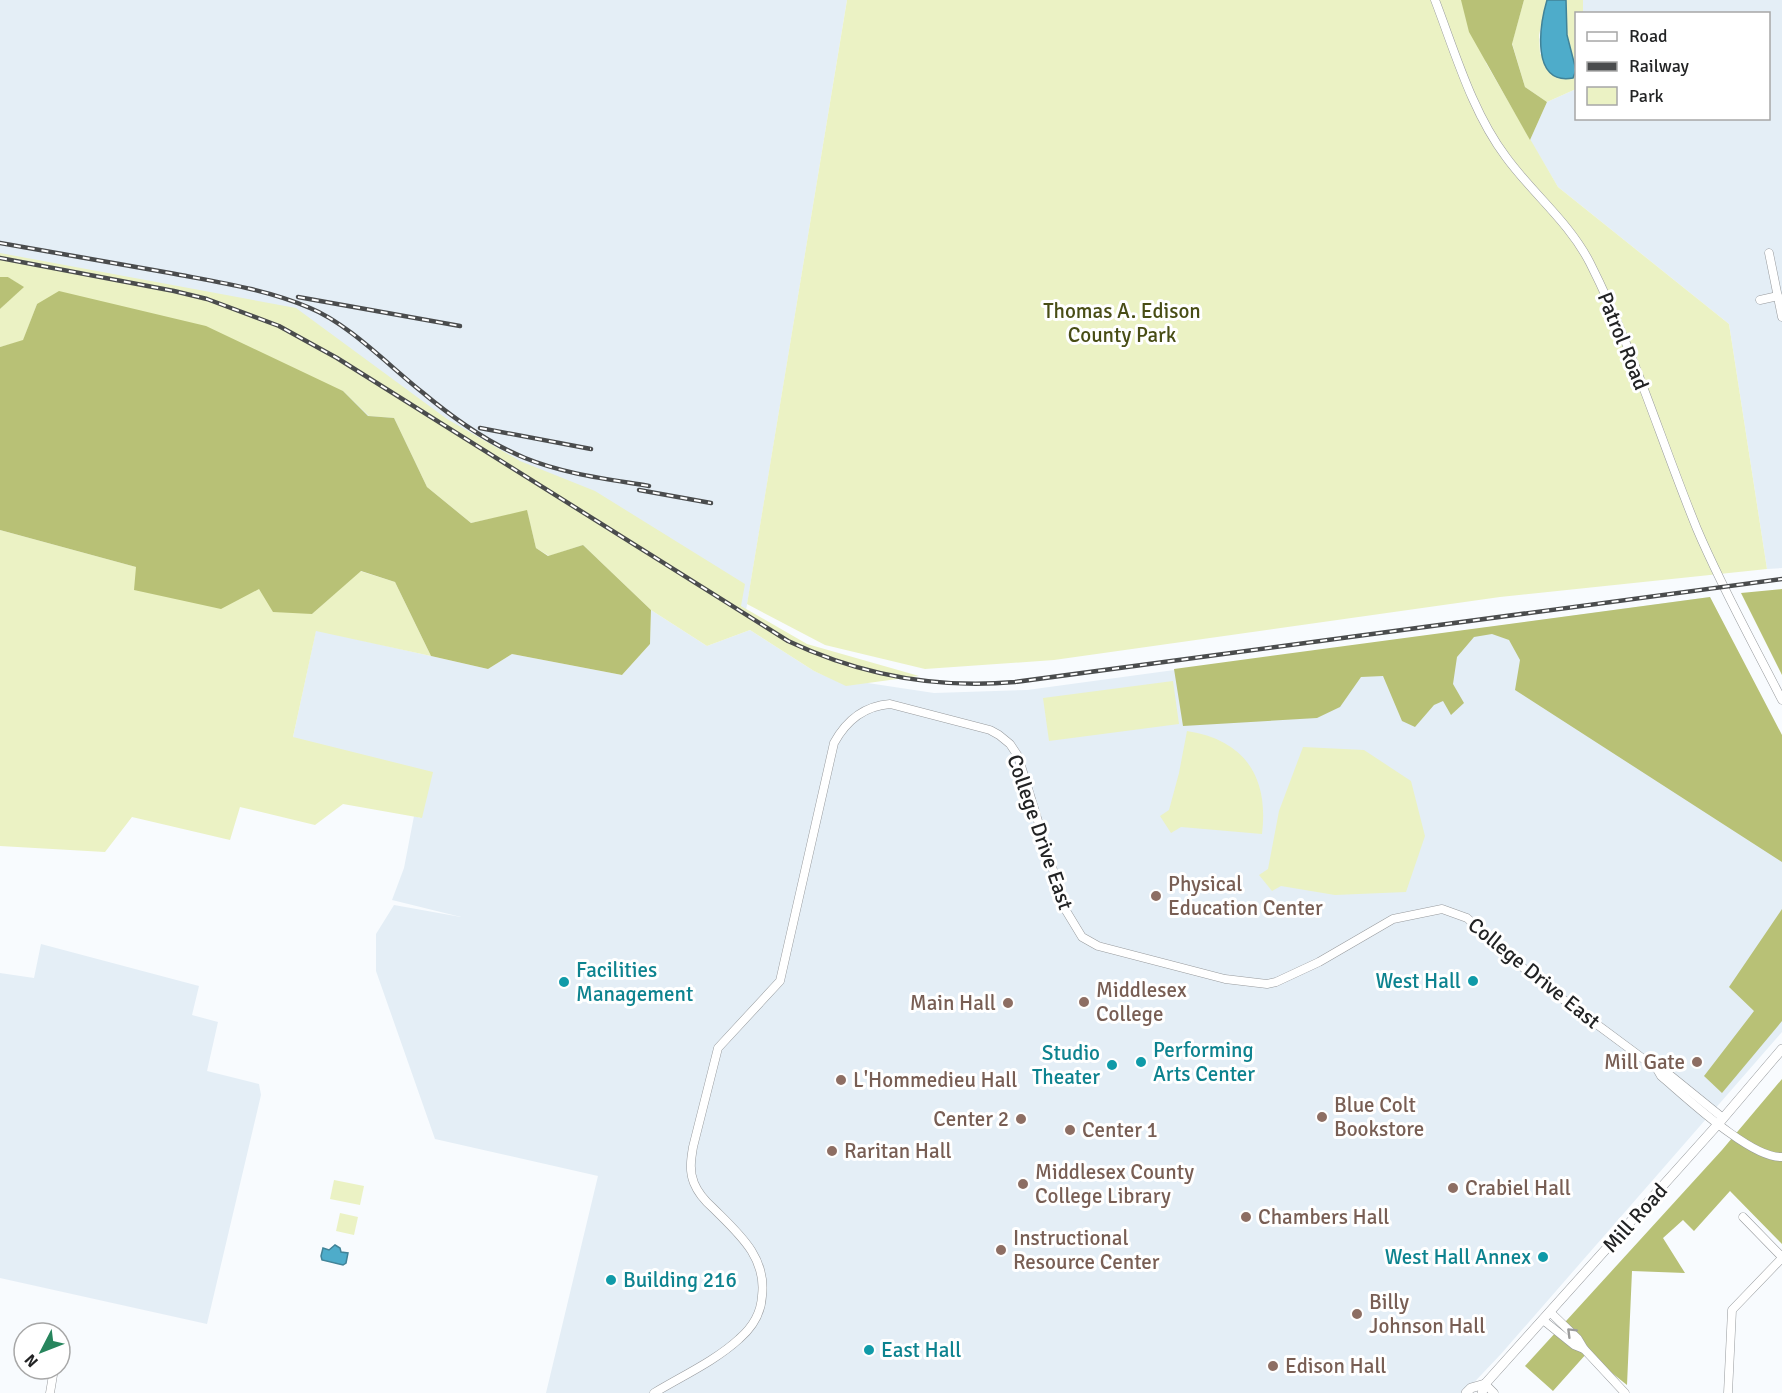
<svg xmlns="http://www.w3.org/2000/svg" width="1782" height="1393" font-family="Signika,sans-serif">
	<rect width="100%" height="100%" fill="#f8fbfe"/>
	<!-- built -->
	<g fill="#e4eef6">
		<path d="M 0,0 L 847,0 L 743,629 L 0,270 Z"/>
		<path d="M 1583,0 L 1782,0 L 1782,568 L 1767,569 L 1729,324 L 1558,187 L 1530,140 L 1547,102 L 1576,89 L 1576,118 L 1768,118 L 1768,14 L 1583,13 Z"/>
		<path d="M 1710,597 L 1782,740 L 1782,1032 L 1501,1354 L 1464,1393 L 546,1393 L 598,1176 L 435,1139 L 376,971 L 376,934 L 394,905 L 461,917 L 392,900 L 404,868 L 414,816 L 421,818 L 293,737 L 316,630 L 488,669 L 512,654 L 622,675 L 650,644 L 651,610 L 707,646 L 750,630 L 814,671 L 828,677 L 934,693 L 1027,690 Z"/>
		<path d="M 41,944 L 199,986 L 192,1015 L 218,1022 L 207,1071 L 259,1084 L 261,1095 L 207,1324 L 0,1278 L 0,973 L 34,978 Z"/>
	</g>
	<!-- green -->
	<g fill="#ebf2c4">
		<path d="M 847,0 L 1472,0 L 1486,63 L 1558,187 L 1729,324 L 1767,569 L 1500,597 L 1054,660 L 925,669 L 825,645 L 747,604 Z"/>
		<path d="M 1524,0 L 1547,0 L 1539,35 L 1540,54 L 1576,70 L 1576,89 L 1547,102 L 1525,87 L 1512,43 Z"/>
		<path d="M 1566,0 L 1583,0 L 1583,13 L 1576,14 L 1576,70 L 1567,35 Z"/>
		<path d="M 0,253 L 296,308 L 447,419 L 520,461 L 595,491 L 745,584 L 741,606 L 807,644 L 919,676 L 846,686 L 814,671 L 750,630 L 707,646 L 651,610 L 583,545 L 549,556 L 536,548 L 527,511 L 471,523 L 427,487 L 394,418 L 369,416 L 343,391 L 37,304 L 23,341 L 0,347 L 0,309 L 23,287 L 8,277 L 0,277 Z"/>
		<path d="M 0,530 L 136,567 L 259,589 L 312,614 L 360,571 L 395,582 L 431,656 L 316,631 L 293,737 L 433,772 L 422,818 L 343,804 L 315,825 L 240,807 L 230,840 L 132,817 L 105,852 L 0,846 Z"/>
		<path d="M 1173,681 L 1179,724 L 1049,741 L 1043,698 Z"/>
		<path d="M 1187,731 C 1245,740 1269,777 1262,834 L 1181,827 L 1171,833 L 1160,816 L 1169,810 L 1179,773 Z"/>
		<path d="M 1303,747 L 1364,750 L 1411,781 L 1425,836 L 1406,892 L 1335,895 L 1281,886 L 1272,891 L 1259,875 L 1268,869 L 1279,811 Z"/>
		<path d="M 334,1180 L 364,1186 L 360,1205 L 330,1199 Z"/>
		<path d="M 340,1213 L 358,1217 L 354,1235 L 336,1231 Z"/>
	</g>
	<!-- forest -->
	<g fill="#b8c176">
		<path d="M 1461,0 L 1524,0 L 1512,44 L 1525,87 L 1547,102 L 1530,140 L 1469,32 Z"/>
		<path d="M 0,277 L 8,277 L 24,287 L 0,309 Z"/>
		<path d="M 59,291 L 206,326 L 343,391 L 368,416 L 394,418 L 427,487 L 471,523 L 527,510 L 536,548 L 548,556 L 583,545 L 651,610 L 650,644 L 622,675 L 512,654 L 488,669 L 431,656 L 395,582 L 361,571 L 312,614 L 273,612 L 259,589 L 221,609 L 134,590 L 136,567 L 0,530 L 0,347 L 23,340 L 37,304 Z"/>
		<path d="M 1782,589 L 1782,675 L 1741,593 Z"/>
		<path d="M 1710,597 L 1782,735 L 1782,862 L 1515,690 L 1520,660 L 1509,640 L 1492,634 L 1474,637 L 1457,657 L 1453,684 L 1464,703 L 1451,715 L 1443,701 L 1434,705 L 1415,727 L 1402,721 L 1383,676 L 1361,677 L 1340,707 L 1317,718 L 1183,726 L 1174,669 Z"/>
		<path d="M 1782,909 L 1782,1021 L 1722,1093 L 1704,1076 L 1754,1011 L 1729,987 Z"/>
		<path d="M 1782,1079 L 1782,1244 L 1730,1191 L 1694,1231 L 1683,1220 L 1663,1238 L 1685,1273 L 1632,1271 L 1627,1385 L 1587,1353 L 1553,1391 L 1525,1366 L 1722,1150 Z"/>
	</g>
	<!-- water -->
	<g fill="#4eacca" stroke="#418398" stroke-width="1.5">
		<path d="M 1547,0 L 1566,0 L 1567,35 L 1576,70 L 1573,78 C 1530,86 1540,24 1547,0 Z"/>
		<path d="M 335,1245 L 340,1248 L 341,1252 L 348,1253 L 346,1263 L 343,1265 L 322,1260 L 321,1256 L 323,1248 L 329,1250 Z"/>
	</g>
	<g fill="none" stroke-linecap="round" stroke-linejoin="round">
		<!-- minor casing -->
		<g stroke="#979a9d" stroke-width="9">
			<g id="minor">
				<path d="M 1435,0 C 1455,52 1472,112 1506,157 C 1533,194 1569,222 1590,263 C 1633,348 1661,441 1697,529 C 1722,588 1753,643 1782,700"/>
				<path d="M 1769,253 L 1782,317"/>
				<path d="M 1760,300 L 1778,296"/>
				<path d="M 1657,1069 L 1665,1071 L 1723,1118"/>
				<path d="M 1743,1217 L 1782,1257"/>
				<path d="M 1543,1320 L 1574,1345 L 1584,1349 L 1578,1339 L 1550,1312"/>
				<path d="M 1584,1349 L 1625,1393"/>
				<path d="M 1485,1384 L 1494,1393"/>
				<path d="M 50,1393 L 54,1369"/>
				<path d="M 654,1393 C 682,1376 715,1361 739,1339 C 753,1327 761,1314 762,1296 C 767,1257 738,1233 713,1208 C 705,1201 698,1193 694,1183 C 689,1171 691,1159 693,1147 L 718,1048 L 780,981 L 834,743 C 846,721 864,706 890,704 L 990,730 L 999,735 L 1010,744 L 1018,756 L 1065,909 L 1082,937 L 1098,946 L 1225,979 L 1267,984 L 1276,982 L 1319,962 L 1393,919 L 1442,909 L 1467,918 L 1537,980 L 1657,1069 L 1661,1076 C 1686,1097 1751,1159 1782,1157"/>
				<path d="M 1728,1393 L 1732,1310 L 1782,1258"/>
			</g>
		</g>
		<!-- tertiary casing -->
		<g stroke="#979a9d" stroke-width="10">
			<g id="tertiary">
				<path d="M 1466,1393 L 1471,1388 L 1485,1384"/>
				<path d="M 1482,1393 L 1485,1384 L 1719,1123 L 1782,1049"/>
			</g>
		</g>
		<!-- minor -->
		<use href="#minor" stroke="#fff" stroke-width="8"/>
		<!-- tertiary -->
		<use href="#tertiary" stroke="#fff" stroke-width="9"/>
		<!-- rail casing -->
		<g stroke="#4a4c4d" stroke-width="4.5">
			<g id="rail">
				<path d="M 0,243 C 57,253 113,263 170,273 C 217,282 266,289 310,308 C 349,324 389,366 422,392 C 453,418 488,443 525,458 C 564,474 607,479 649,486"/>
				<path d="M 0,258 L 174,291 L 207,299 L 279,326 L 337,358 L 788,641 C 860,675 936,689 1015,682 L 1782,579"/>
				<path d="M 298,297 L 460,326"/>
				<path d="M 480,428 L 591,449"/>
				<path d="M 639,490 L 711,503"/>
			</g>
		</g>
		<!-- rail -->
		<use href="#rail" stroke="#fff" stroke-width="2" stroke-dasharray="7" stroke-linecap="butt"/>
	</g>
	<!-- one-way arrows -->
	<defs><path id="oneway-chevron" d="M-2-3.5L2.5 0L-2 3.5" fill="none" stroke-width="1.6" stroke-linecap="round" stroke-linejoin="round" transform="scale(1.5)"/></defs>
	<use stroke="#9c9c9c" href="#oneway-chevron" transform="translate(1571 1332) rotate(-135)"/>
	<!-- markers -->
	<g fill="#8d6e63" stroke="#fff" stroke-width="2">
		<circle cx="1156" cy="896" r="6"/>
		<circle cx="1084" cy="1002" r="6"/>
		<circle cx="1008" cy="1003" r="6"/>
		<circle cx="1697" cy="1062" r="6"/>
		<circle cx="841" cy="1080" r="6"/>
		<circle cx="1322" cy="1117" r="6"/>
		<circle cx="1021" cy="1119" r="6"/>
		<circle cx="1070" cy="1130" r="6"/>
		<circle cx="832" cy="1151" r="6"/>
		<circle cx="1023" cy="1184" r="6"/>
		<circle cx="1453" cy="1188" r="6"/>
		<circle cx="1246" cy="1217" r="6"/>
		<circle cx="1001" cy="1250" r="6"/>
		<circle cx="1357" cy="1314" r="6"/>
		<circle cx="1273" cy="1366" r="6"/>
	</g>
	<g fill="#0f9aa8" stroke="#fff" stroke-width="2">
		<circle cx="1473" cy="981" r="6"/>
		<circle cx="564" cy="982" r="6"/>
		<circle cx="1141" cy="1062" r="6"/>
		<circle cx="1112" cy="1065" r="6"/>
		<circle cx="1543" cy="1257" r="6"/>
		<circle cx="611" cy="1280" r="6"/>
		<circle cx="869" cy="1350" r="6"/>
	</g>
	<g text-anchor="middle" stroke-width="6" stroke-linejoin="round" paint-order="stroke">
		<!-- park labels -->
		<g font-size="21" fill="#484d15" stroke="#fff">
			<text x="1122" y="318">Thomas A. Edison<tspan x="1122" dy="24">County Park</tspan></text>
		</g>
		<!-- street labels -->
		<g font-size="21" fill="#222324" stroke="#fff">
			<text transform="translate(1623 341) rotate(68)" y="7">Patrol Road</text>
			<text transform="translate(1040 832) rotate(71)" y="7">College Drive East</text>
			<text transform="translate(1534 973) rotate(39)" y="7">College Drive East</text>
			<text transform="translate(1635 1218) rotate(-48)" y="7">Mill Road</text>
		</g>
		<!-- education labels -->
		<g font-size="21" fill="#785e54" stroke="#fff" text-anchor="start">
			<text x="1168" y="891">Physical<tspan x="1168" dy="24">Education Center</tspan></text>
			<text x="1096" y="997">Middlesex<tspan x="1096" dy="24">College</tspan></text>
			<text x="996" y="1010" text-anchor="end">Main Hall</text>
			<text x="1685" y="1069" text-anchor="end">Mill Gate</text>
			<text x="853" y="1087">L'Hommedieu Hall</text>
			<text x="1334" y="1112">Blue Colt<tspan x="1334" dy="24">Bookstore</tspan></text>
			<text x="1009" y="1126" text-anchor="end">Center 2</text>
			<text x="1082" y="1137">Center 1</text>
			<text x="844" y="1158">Raritan Hall</text>
			<text x="1035" y="1179">Middlesex County<tspan x="1035" dy="24">College Library</tspan></text>
			<text x="1465" y="1195">Crabiel Hall</text>
			<text x="1258" y="1224">Chambers Hall</text>
			<text x="1013" y="1245">Instructional<tspan x="1013" dy="24">Resource Center</tspan></text>
			<text x="1369" y="1309">Billy<tspan x="1369" dy="24">Johnson Hall</tspan></text>
			<text x="1285" y="1373">Edison Hall</text>
		</g>
		<!-- culture labels -->
		<g font-size="21" fill="#0d838f" stroke="#fff" text-anchor="start">
			<text x="576" y="977">Facilities<tspan x="576" dy="24">Management</tspan></text>
			<text x="1461" y="988" text-anchor="end">West Hall</text>
			<text x="1153" y="1057">Performing<tspan x="1153" dy="24">Arts Center</tspan></text>
			<text x="1100" y="1060" text-anchor="end">Studio<tspan x="1100" dy="24">Theater</tspan></text>
			<text x="1531" y="1264" text-anchor="end">West Hall Annex</text>
			<text x="623" y="1287">Building 216</text>
			<text x="881" y="1357">East Hall</text>
		</g>
	</g>
	<!-- legend -->
	<rect x="1575" y="12" width="195" height="108" fill="#ffffff" stroke="#a7a7a7" stroke-width="1.5"/>
	<rect x="1587" y="32" width="30" height="9" fill="#ffffff" stroke="#a7a7a7" stroke-width="1.5"/>
	<text x="1629" y="42" font-size="18" fill="#222324">Road</text>
	<rect x="1587" y="62" width="30" height="9" fill="#4a4c4d" stroke="#a7a7a7" stroke-width="1.5"/>
	<text x="1629" y="72" font-size="18" fill="#222324">Railway</text>
	<rect x="1587" y="87" width="30" height="18" fill="#ebf2c4" stroke="#a7a7a7" stroke-width="1.5"/>
	<text x="1629" y="102" font-size="18" fill="#222324">Park</text>
	<!-- north arrow -->
	<g transform="translate(42 1351) rotate(228)"><circle r="28" fill="#ffffff" stroke="#a7a7a7" stroke-width="1.5"/>
	<path d="M0-4.5L10 22L0 15L-10 22Z" fill="#27855d"/>
	<text y="-9" font-size="16" font-weight="bold" text-anchor="middle" fill="#222324">N</text>
	</g>
</svg>
